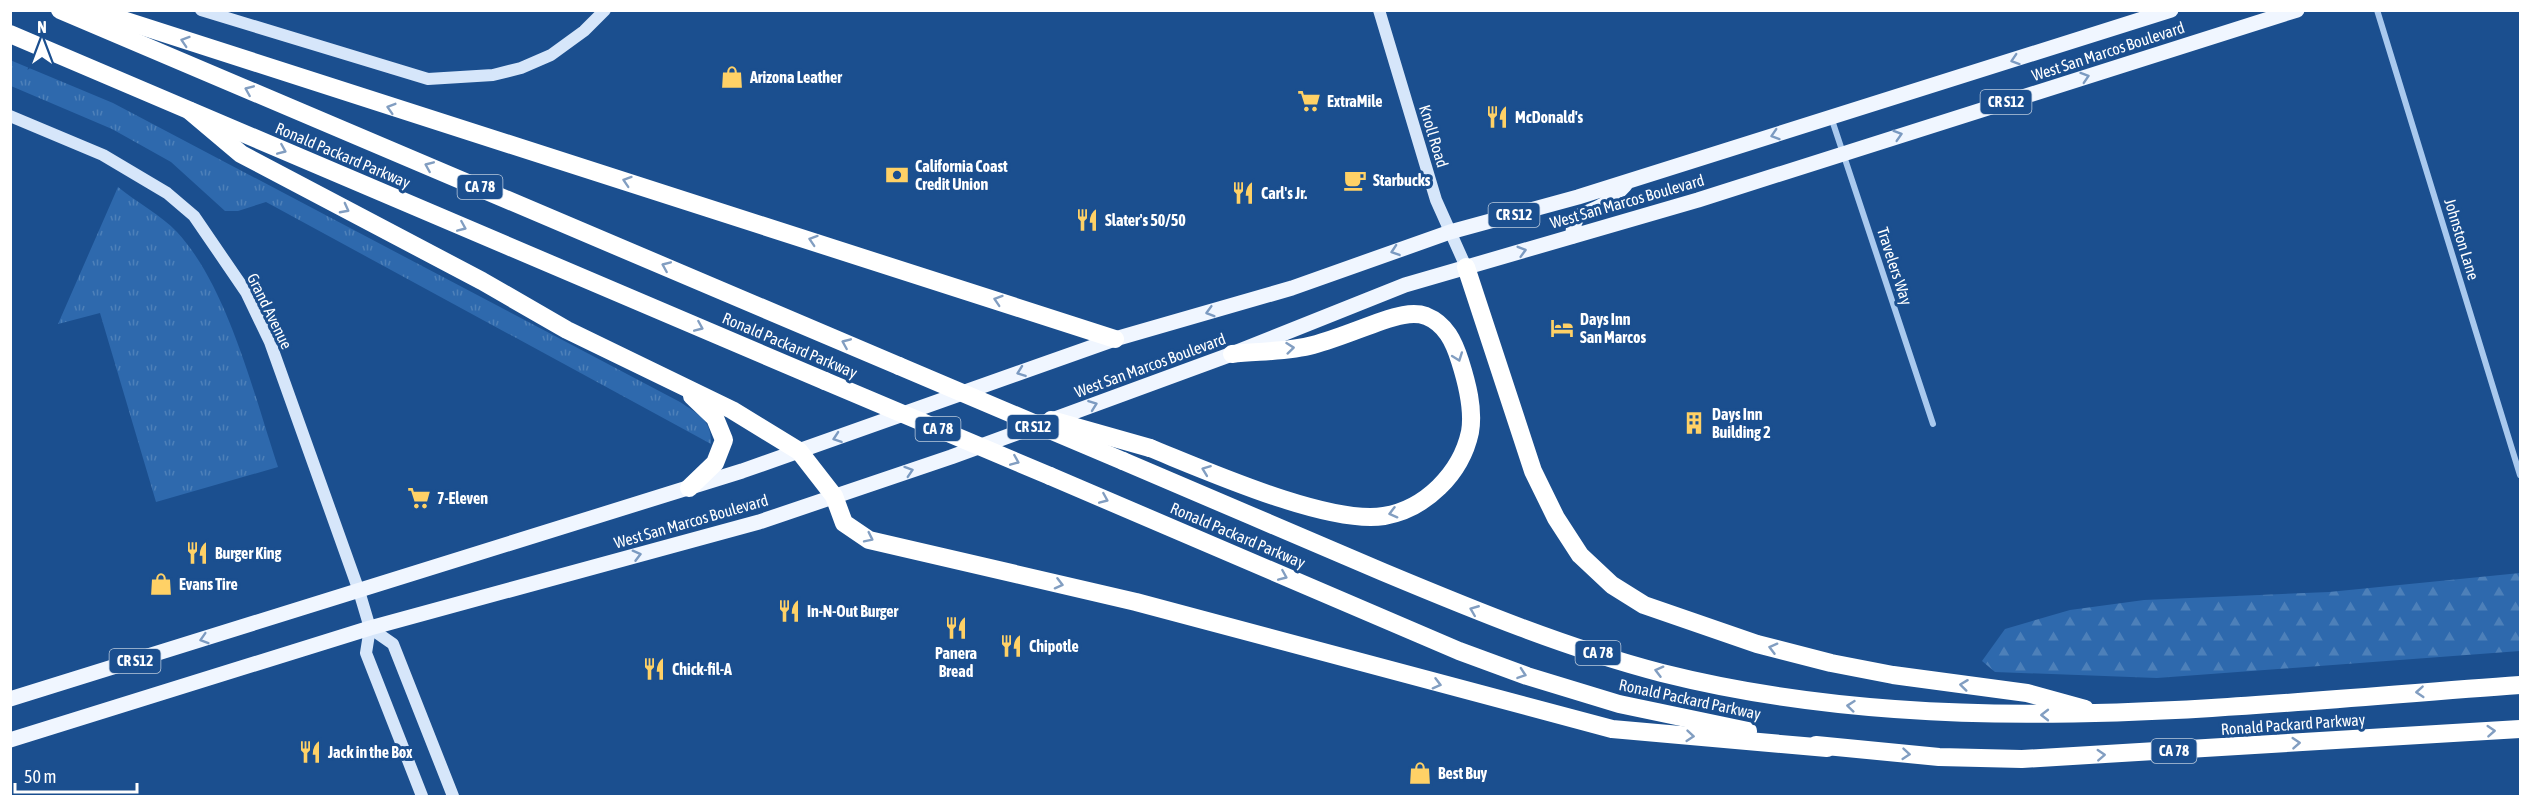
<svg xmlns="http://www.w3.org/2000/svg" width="2531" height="807" font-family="'Asap Condensed',sans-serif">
	<defs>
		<pattern id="grass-tufts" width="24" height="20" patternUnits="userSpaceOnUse" patternTransform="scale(1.5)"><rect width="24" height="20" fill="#2e69ad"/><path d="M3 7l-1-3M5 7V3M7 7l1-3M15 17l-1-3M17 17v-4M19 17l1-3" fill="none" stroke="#4d80b9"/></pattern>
		<pattern id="forest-firs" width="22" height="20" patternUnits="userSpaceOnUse" patternTransform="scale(1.5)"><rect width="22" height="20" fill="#2e69ad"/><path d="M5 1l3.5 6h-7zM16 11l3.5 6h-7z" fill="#4d80b9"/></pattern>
	</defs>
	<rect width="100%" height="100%" fill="#1b4f8f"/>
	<!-- grass -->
	<g fill="url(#grass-tufts)">
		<path d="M 10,60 L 113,103 L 680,402 C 698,414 712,420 711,444 L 266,202 L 238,211 L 225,211 L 171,162 L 112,129 L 11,86 Z"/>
		<path d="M 118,187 C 136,202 161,215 177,232 C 228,287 254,395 278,467 L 156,502 L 100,313 L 58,324 Z"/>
	</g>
	<!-- forest -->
	<path fill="url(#forest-firs)" d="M 2520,573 L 2520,651 L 2157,678 L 1995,672 L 1982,661 L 2005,629 L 2070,610 L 2144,600 L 2329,592 Z"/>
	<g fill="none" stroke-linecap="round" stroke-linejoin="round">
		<!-- street -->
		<g stroke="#a9c9ee" stroke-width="6">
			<path d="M 2377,10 L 2520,475"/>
			<path d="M 1831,117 L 1933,424"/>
		</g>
		<!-- secondary -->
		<g stroke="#d6e6fa" stroke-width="12">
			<path d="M 201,10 L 428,79 L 493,75 L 521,68 L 551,55 L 584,31 L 605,10"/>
			<path d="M 1379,10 L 1436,200 L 1466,267"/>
			<path d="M 10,116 L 103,155 L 167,193 L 194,216 L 246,292 L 270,342 L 359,591 L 370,628 L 366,653 L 422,796"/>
			<path d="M 370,628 L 393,644 L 453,796"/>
		</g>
		<!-- primary -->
		<g stroke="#f0f6ff" stroke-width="15">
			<path d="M 1573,236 C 1573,208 1586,217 1603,205 C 1611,200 1618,192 1625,185"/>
			<path d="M 10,699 L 742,471 L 1115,339 L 1292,288 L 1450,232 L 1578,197 L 2171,10"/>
			<path d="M 10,740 L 370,628 L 759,522 L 951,457 L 1232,354 L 1405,285 L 1698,200 L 2297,10"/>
		</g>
		<!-- highway -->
		<g stroke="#fff" stroke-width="18">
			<path d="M 60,10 L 899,366"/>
			<path d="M 92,10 L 1115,339"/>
			<path d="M 10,34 L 825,381"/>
			<path d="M 190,111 L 241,154 L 482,281 L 567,330 L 732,410 L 799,451 L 834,496 L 844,523 L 869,540 L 1136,602 L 1612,729 L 1827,748"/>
			<path d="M 1466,267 L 1533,471 L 1556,518 L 1580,555 L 1612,585 L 1644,605 L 1757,644 L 1831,663 L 1893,675 L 2027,693 L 2085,709"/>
			<path d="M 1150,448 C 1205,470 1328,525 1384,516 C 1425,509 1461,474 1470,432 C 1474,409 1467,383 1460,361 C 1454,342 1446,324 1426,316 C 1412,311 1394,317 1382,321 C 1359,329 1336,339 1313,345 C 1288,352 1258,351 1232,354"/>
			<path d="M 1123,461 C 1210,498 1296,535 1383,572 C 1474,610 1566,648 1662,673 C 1944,744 2235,705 2520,685"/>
			<path d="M 1050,476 L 1459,651 L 1527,676 L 1619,704 L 1748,731"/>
			<path d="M 689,488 L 715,463 L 724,440 L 715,418 L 692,396"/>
			<path d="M 1816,745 L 1939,757 L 2022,759 L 2520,729"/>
		</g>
		<!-- highway-bridge -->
		<g stroke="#fff" stroke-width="18">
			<path d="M 899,366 L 1123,461"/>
			<path d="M 825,381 L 1050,476"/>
			<path d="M 1051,420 L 1150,448"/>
		</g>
	</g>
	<!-- one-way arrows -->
	<defs><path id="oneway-chevron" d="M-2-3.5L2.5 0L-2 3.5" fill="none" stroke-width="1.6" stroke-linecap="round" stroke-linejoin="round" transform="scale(1.5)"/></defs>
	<g stroke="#829ec1">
		<use href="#oneway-chevron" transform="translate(185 41) rotate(-162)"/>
		<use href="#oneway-chevron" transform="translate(249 90) rotate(-157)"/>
		<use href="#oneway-chevron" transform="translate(391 108) rotate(-163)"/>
		<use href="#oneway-chevron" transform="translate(282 150) rotate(23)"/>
		<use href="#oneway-chevron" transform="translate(429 166) rotate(-157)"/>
		<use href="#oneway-chevron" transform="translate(627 181) rotate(-162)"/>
		<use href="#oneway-chevron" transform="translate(345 209) rotate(28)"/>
		<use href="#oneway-chevron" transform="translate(462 227) rotate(23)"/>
		<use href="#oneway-chevron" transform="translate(813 240) rotate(-162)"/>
		<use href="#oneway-chevron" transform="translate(666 266) rotate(-157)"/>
		<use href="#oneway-chevron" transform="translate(998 300) rotate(-162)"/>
		<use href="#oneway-chevron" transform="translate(699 327) rotate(23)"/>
		<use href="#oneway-chevron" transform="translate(846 343) rotate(-157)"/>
		<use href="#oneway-chevron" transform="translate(1290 348) rotate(-6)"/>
		<use href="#oneway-chevron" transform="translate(1458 357) rotate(70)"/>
		<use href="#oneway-chevron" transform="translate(1015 461) rotate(23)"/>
		<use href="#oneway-chevron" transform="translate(1206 470) rotate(-159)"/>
		<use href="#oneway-chevron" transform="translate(1104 499) rotate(23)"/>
		<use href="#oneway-chevron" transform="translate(1393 513) rotate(165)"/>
		<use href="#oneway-chevron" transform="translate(869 538) rotate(26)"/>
		<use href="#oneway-chevron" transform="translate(1283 576) rotate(23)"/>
		<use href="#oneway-chevron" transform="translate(1059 584) rotate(14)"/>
		<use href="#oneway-chevron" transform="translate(1474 610) rotate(-158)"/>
		<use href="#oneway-chevron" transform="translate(1773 648) rotate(-165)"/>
		<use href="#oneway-chevron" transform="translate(1659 671) rotate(-165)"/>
		<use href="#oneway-chevron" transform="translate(1522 674) rotate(19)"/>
		<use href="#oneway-chevron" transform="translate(1437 684) rotate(15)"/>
		<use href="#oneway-chevron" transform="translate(1964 685) rotate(-173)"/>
		<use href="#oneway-chevron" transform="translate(2420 692) rotate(176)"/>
		<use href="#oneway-chevron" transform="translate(1851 706) rotate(-174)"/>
		<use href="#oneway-chevron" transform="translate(2045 715) rotate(-180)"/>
		<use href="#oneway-chevron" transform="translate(2491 731) rotate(-4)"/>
		<use href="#oneway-chevron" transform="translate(1690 736) rotate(5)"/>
		<use href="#oneway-chevron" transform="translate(2296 743) rotate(-4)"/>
		<use href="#oneway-chevron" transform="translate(1906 754) rotate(5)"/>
		<use href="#oneway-chevron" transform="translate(2101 755) rotate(-3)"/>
	</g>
	<g stroke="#7b9ac1">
		<use href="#oneway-chevron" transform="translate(2015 60) rotate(162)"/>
		<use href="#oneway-chevron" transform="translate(2085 77) rotate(-18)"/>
		<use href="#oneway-chevron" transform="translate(1775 135) rotate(162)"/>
		<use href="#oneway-chevron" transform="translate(1898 135) rotate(-17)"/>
		<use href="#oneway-chevron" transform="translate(1395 251) rotate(161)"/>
		<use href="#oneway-chevron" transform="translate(1522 251) rotate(-16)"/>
		<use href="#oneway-chevron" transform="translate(1210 312) rotate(164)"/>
		<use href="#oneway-chevron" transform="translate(1021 372) rotate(160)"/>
		<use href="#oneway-chevron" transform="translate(1093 405) rotate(-20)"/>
		<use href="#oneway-chevron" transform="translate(837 438) rotate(161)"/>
		<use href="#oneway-chevron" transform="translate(909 471) rotate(-18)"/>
		<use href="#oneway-chevron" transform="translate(637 555) rotate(-15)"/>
		<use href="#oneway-chevron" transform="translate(204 639) rotate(163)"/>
	</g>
	<!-- icons -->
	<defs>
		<g id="shop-bare" transform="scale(1.8)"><path d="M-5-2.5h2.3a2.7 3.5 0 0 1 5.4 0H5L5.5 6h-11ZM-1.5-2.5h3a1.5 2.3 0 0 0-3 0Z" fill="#ffd166" stroke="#1b4f8f" stroke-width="2.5" paint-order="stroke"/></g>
		<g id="supermarket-bare" transform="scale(1.8)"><path d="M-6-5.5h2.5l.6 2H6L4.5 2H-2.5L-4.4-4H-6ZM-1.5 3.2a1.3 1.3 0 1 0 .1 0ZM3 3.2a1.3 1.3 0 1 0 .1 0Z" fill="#ffd166" stroke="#1b4f8f" stroke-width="2.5" paint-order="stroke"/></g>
		<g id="restaurant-bare" transform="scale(1.8)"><path d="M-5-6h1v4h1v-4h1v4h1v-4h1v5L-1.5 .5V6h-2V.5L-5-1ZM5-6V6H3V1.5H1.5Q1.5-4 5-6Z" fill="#ffd166" stroke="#1b4f8f" stroke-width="2.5" paint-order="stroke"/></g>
		<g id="bank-bare" transform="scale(1.8)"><path d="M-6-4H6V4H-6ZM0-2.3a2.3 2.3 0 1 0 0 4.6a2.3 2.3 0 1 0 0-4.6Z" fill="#ffd166" stroke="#1b4f8f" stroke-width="2.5" paint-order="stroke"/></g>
		<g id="cafe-bare" transform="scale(1.8)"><path d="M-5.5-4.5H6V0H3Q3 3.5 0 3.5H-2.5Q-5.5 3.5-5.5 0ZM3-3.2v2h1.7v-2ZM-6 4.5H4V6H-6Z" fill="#ffd166" stroke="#1b4f8f" stroke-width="2.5" paint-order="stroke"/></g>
		<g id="hotel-bare" transform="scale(1.8)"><path d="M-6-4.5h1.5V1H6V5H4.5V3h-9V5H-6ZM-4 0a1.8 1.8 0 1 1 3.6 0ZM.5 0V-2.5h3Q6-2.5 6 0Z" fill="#ffd166" stroke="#1b4f8f" stroke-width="2.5" paint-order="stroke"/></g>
		<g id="building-bare" transform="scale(1.8)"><path d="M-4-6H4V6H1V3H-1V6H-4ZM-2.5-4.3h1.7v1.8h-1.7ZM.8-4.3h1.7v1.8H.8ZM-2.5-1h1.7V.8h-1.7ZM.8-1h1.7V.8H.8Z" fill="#ffd166" stroke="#1b4f8f" stroke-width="2.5" paint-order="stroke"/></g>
	</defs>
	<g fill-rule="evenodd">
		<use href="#shop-bare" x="732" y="77"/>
		<use href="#supermarket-bare" x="1309" y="101"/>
		<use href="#restaurant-bare" x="1497" y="117"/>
		<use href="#bank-bare" x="897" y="175"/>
		<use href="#cafe-bare" x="1355" y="180"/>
		<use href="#restaurant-bare" x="1243" y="193"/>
		<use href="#restaurant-bare" x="1087" y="220"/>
		<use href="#hotel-bare" x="1562" y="328"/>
		<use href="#building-bare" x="1694" y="423"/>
		<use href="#supermarket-bare" x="419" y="498"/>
		<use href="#restaurant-bare" x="197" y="553"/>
		<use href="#shop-bare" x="161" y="584"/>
		<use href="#restaurant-bare" x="789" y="611"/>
		<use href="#restaurant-bare" x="956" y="628"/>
		<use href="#restaurant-bare" x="1011" y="646"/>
		<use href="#restaurant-bare" x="654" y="669"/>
		<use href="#restaurant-bare" x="310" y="752"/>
		<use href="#shop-bare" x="1420" y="773"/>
	</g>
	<g text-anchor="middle" stroke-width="6" stroke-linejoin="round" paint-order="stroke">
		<!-- shield labels -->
		<g fill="#1b4f8f" stroke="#bbcadd" stroke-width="1.5">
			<rect x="1980.5" y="90" width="51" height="24" rx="4.5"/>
			<rect x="457.5" y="175" width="45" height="24" rx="4.5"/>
			<rect x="1488.5" y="203" width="51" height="24" rx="4.5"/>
			<rect x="1007.5" y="415" width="51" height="24" rx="4.5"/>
			<rect x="915.5" y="417" width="45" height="24" rx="4.5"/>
			<rect x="1575.5" y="641" width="45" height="24" rx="4.5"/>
			<rect x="109.5" y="649" width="51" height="24" rx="4.5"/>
			<rect x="2151.5" y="739" width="45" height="24" rx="4.5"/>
		</g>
		<g font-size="15" font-weight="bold" fill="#fff">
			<text x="2006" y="107">CR S12</text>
			<text x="480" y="192">CA 78</text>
			<text x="1514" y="220">CR S12</text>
			<text x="1033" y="432">CR S12</text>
			<text x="938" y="434">CA 78</text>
			<text x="1598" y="658">CA 78</text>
			<text x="135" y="666">CR S12</text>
			<text x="2174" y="756">CA 78</text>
		</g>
		<!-- street labels -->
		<g font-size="16" fill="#fff" stroke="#1b4f8f">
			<text transform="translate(2108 51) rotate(-18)" y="6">West San Marcos Boulevard</text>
			<text transform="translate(1434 136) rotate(73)" y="6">Knoll Road</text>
			<text transform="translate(343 155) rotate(23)" y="6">Ronald Packard Parkway</text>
			<text transform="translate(1627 201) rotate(-16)" y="6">West San Marcos Boulevard</text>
			<text transform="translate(2462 239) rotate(73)" y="6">Johnston Lane</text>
			<text transform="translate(1895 266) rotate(72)" y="6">Travelers Way</text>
			<text transform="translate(270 311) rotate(64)" y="6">Grand Avenue</text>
			<text transform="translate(790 345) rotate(23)" y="6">Ronald Packard Parkway</text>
			<text transform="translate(1150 365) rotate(-20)" y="6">West San Marcos Boulevard</text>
			<text transform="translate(691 521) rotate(-16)" y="6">West San Marcos Boulevard</text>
			<text transform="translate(1238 535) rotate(23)" y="6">Ronald Packard Parkway</text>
			<text transform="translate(1690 699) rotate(12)" y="6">Ronald Packard Parkway</text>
			<text transform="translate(2293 724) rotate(-4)" y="6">Ronald Packard Parkway</text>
		</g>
		<!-- poi labels -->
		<g font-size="16" font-weight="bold" fill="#fff" stroke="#1b4f8f" text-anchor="start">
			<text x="750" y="83">Arizona Leather</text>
			<text x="1327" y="107">ExtraMile</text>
			<text x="1515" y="123">McDonald's</text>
			<text x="915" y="172">California Coast<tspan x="915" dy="18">Credit Union</tspan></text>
			<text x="1373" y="186">Starbucks</text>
			<text x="1261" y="199">Carl's Jr.</text>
			<text x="1105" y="226">Slater's 50/50</text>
			<text x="1580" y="325">Days Inn<tspan x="1580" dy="18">San Marcos</tspan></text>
			<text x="1712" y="420">Days Inn<tspan x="1712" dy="18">Building 2</tspan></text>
			<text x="437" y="504">7-Eleven</text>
			<text x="215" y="559">Burger King</text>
			<text x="179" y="590">Evans Tire</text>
			<text x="807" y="617">In-N-Out Burger</text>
			<text x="1029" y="652">Chipotle</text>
			<text x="956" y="659" text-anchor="middle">Panera<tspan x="956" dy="18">Bread</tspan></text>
			<text x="672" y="675">Chick-fil-A</text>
			<text x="328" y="758">Jack in the Box</text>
			<text x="1438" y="779">Best Buy</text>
		</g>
	</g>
	<!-- border -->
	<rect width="2531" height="807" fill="none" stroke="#ffffff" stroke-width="24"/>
	<!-- north arrow -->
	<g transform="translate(42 42)" stroke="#1b4f8f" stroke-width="4.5" paint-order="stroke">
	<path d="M0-4.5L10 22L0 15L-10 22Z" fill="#ffffff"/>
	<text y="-9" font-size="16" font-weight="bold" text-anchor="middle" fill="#ffffff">N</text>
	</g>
	<!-- scale -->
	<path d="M15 783v9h122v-9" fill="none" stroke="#ffffff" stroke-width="3"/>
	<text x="24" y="783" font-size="18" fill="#ffffff" stroke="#1b4f8f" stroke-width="4.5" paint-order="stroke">50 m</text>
</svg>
